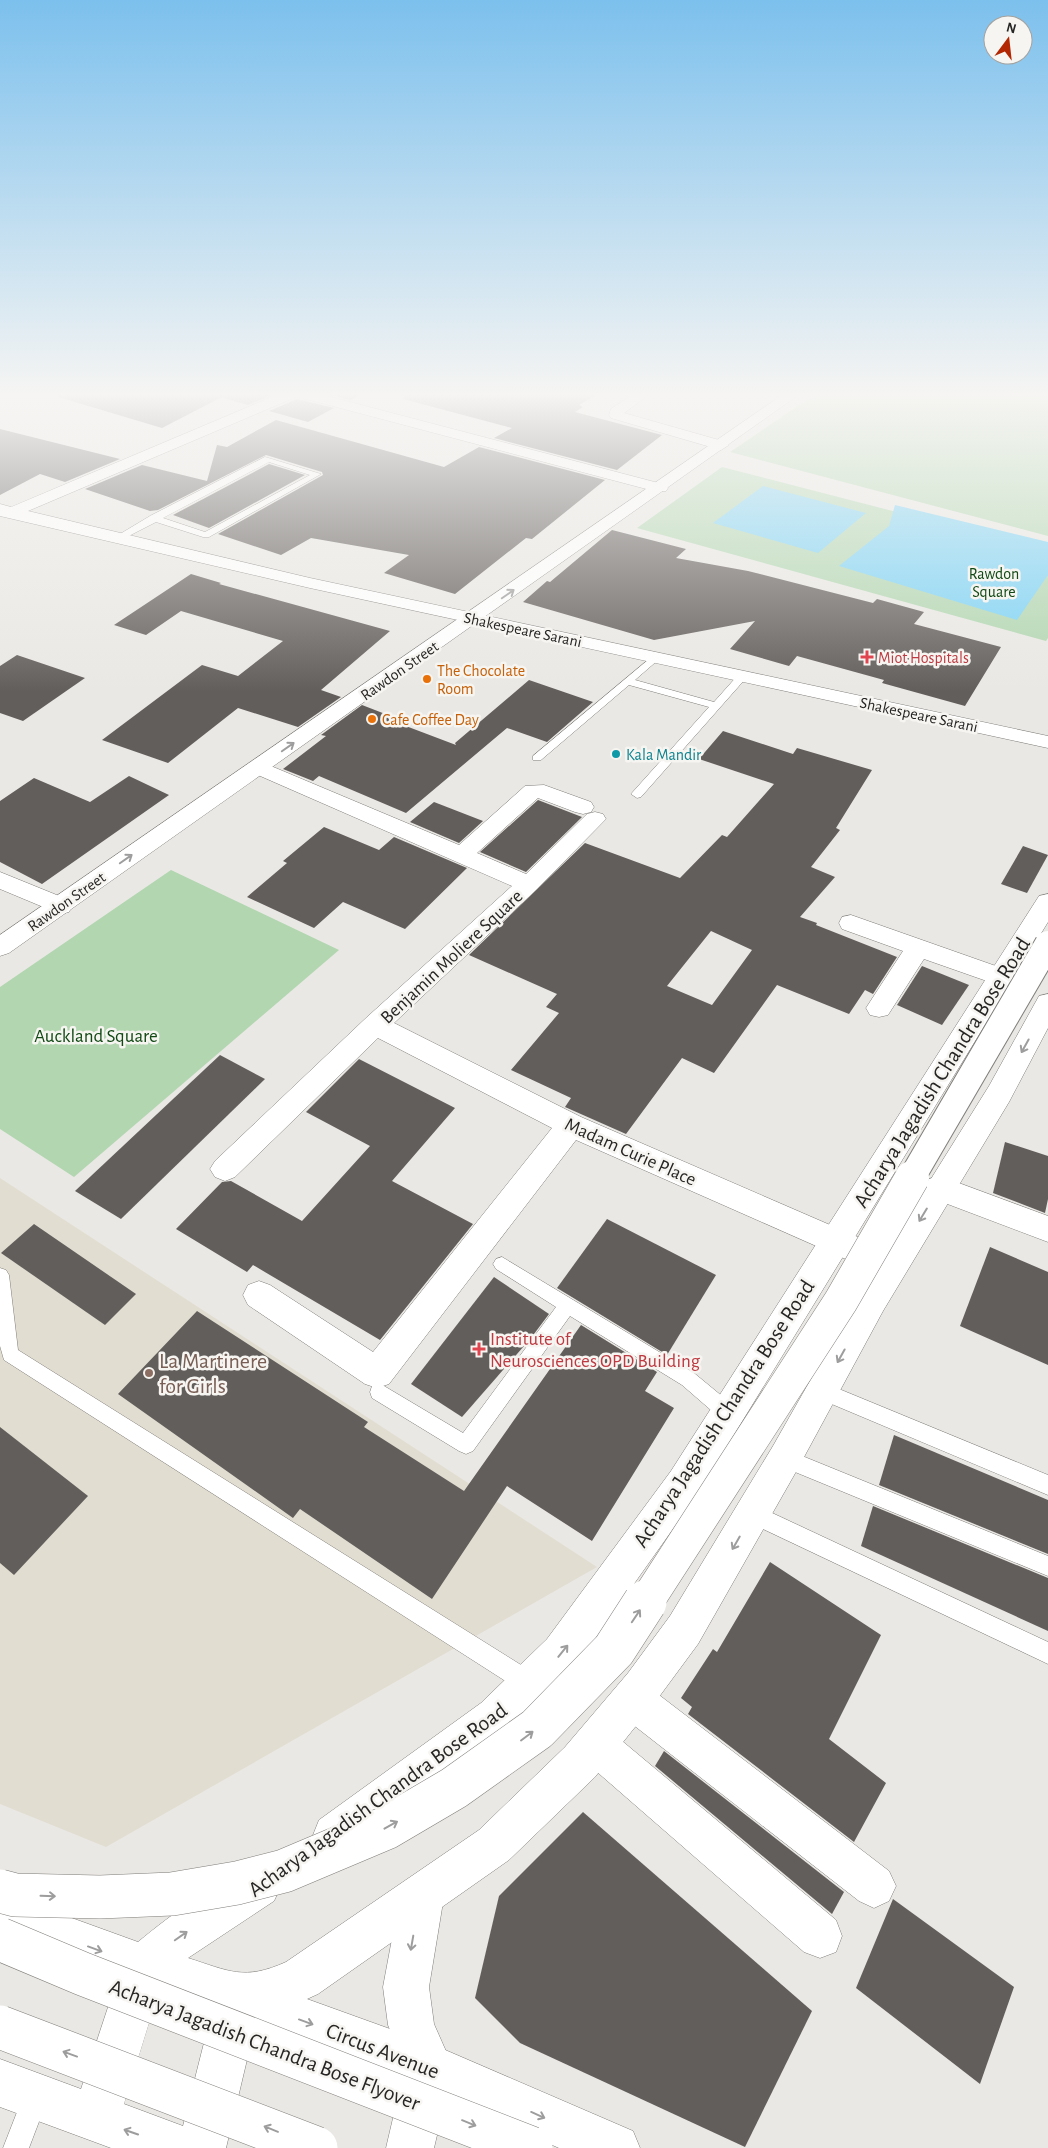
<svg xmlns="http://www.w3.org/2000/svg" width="1048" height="2148" font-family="'Alegreya Sans',sans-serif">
	<rect width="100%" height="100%" fill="#eae8e4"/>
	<!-- built -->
	<path fill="#e1ddd1" d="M 0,1178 L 597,1567 L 106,1847 L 0,1804 Z"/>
	<!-- green -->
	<g fill="#b1d6b0">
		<path d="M 820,391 L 1048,391 L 1048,536 L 730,452 Z"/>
		<path d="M 722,467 L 1048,551 L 1048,638 L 1046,641 L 637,528 Z"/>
		<path d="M 171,870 L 339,950 L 74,1177 L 0,1129 L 0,987 Z"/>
	</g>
	<!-- water -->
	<g fill="#7bd2f5">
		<path d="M 763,486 L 866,513 L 818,553 L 713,523 Z"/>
		<path d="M 895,505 L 1048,542 L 1048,575 L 1017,620 L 839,566 L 889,526 Z"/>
	</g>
	<!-- building -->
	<g fill="#625e5c" fill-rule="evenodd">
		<path d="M 59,391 L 281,391 L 248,405 L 223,398 L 224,396 L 162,428 L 58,397 Z"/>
		<path d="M 315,391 L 368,391 L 350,400 Z"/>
		<path d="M 404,391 L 603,391 L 579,405 L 583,407 L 575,412 L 662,435 L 617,470 L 494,438 L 512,428 L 403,399 Z"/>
		<path d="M 297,399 L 334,408 L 308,422 L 269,411 Z"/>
		<path d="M 276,420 L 444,467 L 479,447 L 605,480 L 532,539 L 526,538 L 455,594 L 384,573 L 409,555 L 311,538 L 281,555 L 218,534 L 323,475 L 322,472 L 266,455 L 158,510 L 150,511 L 85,489 L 142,465 L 207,481 L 217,445 L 227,447 Z"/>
		<path d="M 0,429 L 120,459 L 65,482 L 40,474 L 0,495 Z"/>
		<path d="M 269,464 L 305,475 L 209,528 L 173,515 Z"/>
		<path d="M 612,530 L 686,549 L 676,558 L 748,571 L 873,603 L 877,599 L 924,612 L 914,624 L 1001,647 L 965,706 L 882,683 L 884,680 L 797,656 L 789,666 L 730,649 L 755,621 L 654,640 L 523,602 L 547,581 L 550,582 Z"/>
		<path d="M 191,574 L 221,583 L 219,584 L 390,631 L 321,690 L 341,697 L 298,727 L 238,708 L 168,763 L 102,740 L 202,665 L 238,676 L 283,641 L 181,611 L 146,635 L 114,625 Z"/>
		<path d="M 17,655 L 85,678 L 23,721 L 0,713 L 0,666 Z"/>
		<path d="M 529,680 L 593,702 L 547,742 L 507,728 L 406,813 L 319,776 L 313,781 L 283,769 L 326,736 L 321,735 L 362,705 L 393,717 L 390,720 L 456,745 L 455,743 Z"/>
		<path d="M 723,731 L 793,754 L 797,748 L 872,770 L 836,828 L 840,830 L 811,867 L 835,877 L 800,917 L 817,923 L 816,925 L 897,957 L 873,994 L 865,990 L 849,1014 L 777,985 L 714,1073 L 682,1058 L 626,1134 L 565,1107 L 571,1098 L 511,1070 L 559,1013 L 546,1007 L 557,994 L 469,955 L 585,843 L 680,878 L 722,835 L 727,837 L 774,784 L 699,759 ZM 711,931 L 752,950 L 712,1005 L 667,986 Z"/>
		<path d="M 129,776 L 169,795 L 42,884 L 0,862 L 0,801 L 34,778 L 90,802 Z"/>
		<path d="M 538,800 L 582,817 L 526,872 L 480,852 Z"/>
		<path d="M 434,802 L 483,821 L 459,843 L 410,822 Z"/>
		<path d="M 324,827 L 379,850 L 394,837 L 467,868 L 405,929 L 343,902 L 314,928 L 247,897 L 287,863 L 283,861 Z"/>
		<path d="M 1023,846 L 1048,855 L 1027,893 L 1001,884 Z"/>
		<path d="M 922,966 L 969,985 L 942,1025 L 897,1005 Z"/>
		<path d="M 220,1055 L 265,1079 L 121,1219 L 75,1191 Z"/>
		<path d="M 359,1059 L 455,1108 L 392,1181 L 473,1224 L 380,1340 L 253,1265 L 247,1272 L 176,1229 L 222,1182 L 231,1181 L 302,1221 L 370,1146 L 306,1112 Z"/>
		<path d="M 1005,1142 L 1048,1156 L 1048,1199 L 1045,1213 L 993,1193 Z"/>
		<path d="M 607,1219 L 716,1275 L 667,1355 L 557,1288 Z"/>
		<path d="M 34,1224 L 136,1294 L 105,1325 L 1,1253 Z"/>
		<path d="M 990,1247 L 1048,1272 L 1048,1365 L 960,1326 Z"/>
		<path d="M 494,1277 L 549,1314 L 531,1338 L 462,1417 L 411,1384 Z"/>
		<path d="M 197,1311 L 368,1422 L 364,1427 L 464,1491 L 581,1325 L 657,1372 L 645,1391 L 674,1408 L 592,1541 L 507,1486 L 432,1599 L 300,1509 L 293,1518 L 118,1394 Z"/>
		<path d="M 0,1427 L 88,1496 L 14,1575 L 0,1563 Z"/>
		<path d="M 894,1435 L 1048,1500 L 1048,1554 L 879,1485 Z"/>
		<path d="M 873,1506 L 1048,1578 L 1048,1631 L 861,1546 Z"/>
		<path d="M 770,1562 L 881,1635 L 829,1739 L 886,1783 L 854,1842 L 688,1714 L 692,1707 L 681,1698 L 713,1649 L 717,1652 Z"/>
		<path d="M 664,1751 L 844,1892 L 832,1914 L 655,1766 Z"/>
		<path d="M 583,1812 L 812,2011 L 745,2147 L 520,2043 L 475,1998 L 499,1896 Z"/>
		<path d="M 893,1899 L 1014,1987 L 980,2084 L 856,1988 Z"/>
	</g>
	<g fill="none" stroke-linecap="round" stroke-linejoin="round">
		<!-- service casing -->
		<g stroke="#807e7a" stroke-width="1">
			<g id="service">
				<path d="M 265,457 L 321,474 L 209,537 L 203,537 L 156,522 L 123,539 L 115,537 L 150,516 ZM 269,462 L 310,475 L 205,532 L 163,518 Z"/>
				<path d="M 654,655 L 658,656 L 658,660 L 635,680 L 714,702 L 738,675 L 746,675 L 747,677 L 641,797 L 637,798 L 631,794 L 709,707 L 629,685 L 541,760 L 533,760 L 533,756 Z"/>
				<path d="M 502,1257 L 694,1373 L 734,1406 L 736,1412 L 734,1418 L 727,1421 L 720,1418 L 682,1385 L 570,1316 L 473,1451 L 466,1454 L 459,1451 L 372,1398 L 370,1392 L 372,1386 L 379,1383 L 463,1433 L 556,1307 L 496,1269 L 493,1264 L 496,1259 Z"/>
				<path d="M 0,1268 L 6,1270 L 9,1275 L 18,1350 L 537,1675 L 540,1683 L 537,1691 L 529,1694 L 521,1691 L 4,1360 L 0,1346 Z"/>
				<path d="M 822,1382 L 1048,1475 L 1048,1495 L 815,1397 L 813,1391 L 815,1385 Z"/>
				<path d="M 785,1449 L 1048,1556 L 1048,1576 L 778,1465 L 775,1458 L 778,1451 Z"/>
				<path d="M 753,1504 L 1048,1642 L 1048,1664 L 746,1521 L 743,1514 L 746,1507 Z"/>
				<path d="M 35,2085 L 44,2089 L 48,2098 L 29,2148 L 3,2148 L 26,2089 Z"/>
			</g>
		</g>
		<!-- minor casing -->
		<g stroke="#807e7a" stroke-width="1">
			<g id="minor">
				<path d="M 290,391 L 308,391 L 666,485 L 668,488 L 666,491 L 654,491 L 291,395 Z"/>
				<path d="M 638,391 L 654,391 L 624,413 L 726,442 L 729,445 L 721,450 L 611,418 L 609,415 L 611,409 Z"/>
				<path d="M 259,761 L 459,845 L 525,786 L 544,785 L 591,802 L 594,807 L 591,812 L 583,814 L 575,812 L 538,798 L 477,853 L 526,874 L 587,814 L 595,812 L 603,814 L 606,819 L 537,889 L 394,1023 L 581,1117 L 897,1254 L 902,1263 L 897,1272 L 886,1276 L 875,1272 L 576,1140 L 389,1384 L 377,1388 L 365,1384 L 248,1305 L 243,1295 L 248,1285 L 259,1281 L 270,1285 L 373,1352 L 552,1128 L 378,1038 L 235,1177 L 225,1181 L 215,1177 L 210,1169 L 215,1161 L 366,1018 L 512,886 L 251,772 L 248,767 L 251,762 Z"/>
				<path d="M 0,872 L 69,900 L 72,906 L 69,912 L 60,914 L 0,889 Z"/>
				<path d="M 851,915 L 1010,971 L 1014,977 L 1010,983 L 1001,986 L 924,959 L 888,1015 L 879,1017 L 870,1015 L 866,1008 L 903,951 L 842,929 L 839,923 L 842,917 Z"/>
				<path d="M 940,1176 L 1048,1216 L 1048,1242 L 929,1197 L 925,1188 L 929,1179 Z"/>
				<path d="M 632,1679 L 646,1685 L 889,1871 L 896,1886 L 889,1901 L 874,1908 L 859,1901 L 618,1713 L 612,1699 L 618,1685 Z"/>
				<path d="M 595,1724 L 609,1730 L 836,1920 L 842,1936 L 836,1952 L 820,1958 L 804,1952 L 581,1758 L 575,1744 L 581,1730 Z"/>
				<path d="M 422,1874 L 437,1881 L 444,1896 L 429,1987 L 434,2024 L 453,2067 L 434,2148 L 386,2148 L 405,2067 L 388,2025 L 383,1987 L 400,1896 L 407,1881 Z"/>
			</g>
		</g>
		<!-- tertiary casing -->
		<g stroke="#807e7a" stroke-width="1">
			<path id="tertiary" d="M 788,391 L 804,391 L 9,953 L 0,956 L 0,935 Z"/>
		</g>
		<!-- secondary casing -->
		<g stroke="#807e7a" stroke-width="1">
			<path id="secondary" d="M 286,391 L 305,391 L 303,394 L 28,511 L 310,578 L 1048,736 L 1048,748 L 310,588 L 0,516 L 0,504 L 11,507 Z"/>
		</g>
		<!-- primary casing -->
		<g stroke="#807e7a" stroke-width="1">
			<g id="primary">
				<path d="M 1048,894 L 1048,922 L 697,1495 L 575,1667 L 509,1731 L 349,1850 L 334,1856 L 319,1850 L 313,1835 L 319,1820 L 481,1703 L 547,1639 L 671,1471 L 1039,896 Z"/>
				<path d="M 1048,994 L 1048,1028 L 1009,1102 L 883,1311 L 797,1470 L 698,1644 L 656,1701 L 595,1777 L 509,1860 L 318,1994 L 307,1999 L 429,2043 L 633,2131 L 640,2148 L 559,2148 L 423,2088 L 255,2026 L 226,2148 L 111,2148 L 0,2107 L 0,2059 L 81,2089 L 117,1980 L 0,1936 L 0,1892 L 138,1942 C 173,1913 217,1881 259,1864 L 274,1871 L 281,1886 L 274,1901 L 188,1958 C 229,1971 244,1981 286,1962 L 479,1830 L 565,1747 L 628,1673 L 670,1616 L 773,1446 L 861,1291 L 989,1086 L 1039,996 ZM 158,1994 L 212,2011 L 183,2126 L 124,2104 Z"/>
			</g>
		</g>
		<!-- service -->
		<use href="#service" fill="#fff" fill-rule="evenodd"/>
		<!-- minor -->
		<use href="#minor" fill="#fff" fill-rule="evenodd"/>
		<!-- tertiary -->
		<use href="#tertiary" fill="#fff" fill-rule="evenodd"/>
		<!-- secondary -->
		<use href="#secondary" fill="#fff" fill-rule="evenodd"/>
		<!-- primary -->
		<use href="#primary" fill="#fff" fill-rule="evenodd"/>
		<!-- trunk-bridge-far2 casing -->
		<g stroke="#807e7a" stroke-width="28" stroke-linecap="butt">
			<path id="trunk-bridge-far2" d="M 911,1179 L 1048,944"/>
		</g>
		<!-- trunk-bridge-far1 casing -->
		<g stroke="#807e7a" stroke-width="35" stroke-linecap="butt">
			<path id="trunk-bridge-far1" d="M 645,1604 L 841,1301 L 912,1178"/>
		</g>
		<!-- trunk-bridge casing -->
		<g stroke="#807e7a" stroke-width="44" stroke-linecap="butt">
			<path id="trunk-bridge" d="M 0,1891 L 15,1895 L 100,1897 L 172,1894 L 237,1883 L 284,1871 L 386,1828 L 454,1788 L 537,1729 L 614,1650 L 645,1602"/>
		</g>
		<!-- motorway-bridge casing -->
		<g stroke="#807e7a" stroke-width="44" stroke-linecap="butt">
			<g id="motorway-bridge">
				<path d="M 0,1939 L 83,1974 L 531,2148"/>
				<path d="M 0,2027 L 316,2148"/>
			</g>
		</g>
		<!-- trunk-bridge-far2 -->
		<use href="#trunk-bridge-far2" stroke="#fff" stroke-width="26"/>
		<!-- trunk-bridge-far1 -->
		<use href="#trunk-bridge-far1" stroke="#fff" stroke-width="34"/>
		<!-- trunk-bridge -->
		<use href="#trunk-bridge" stroke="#fff" stroke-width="43"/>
		<!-- motorway-bridge -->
		<use href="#motorway-bridge" stroke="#fff" stroke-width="43"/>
	</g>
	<!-- one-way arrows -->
	<defs><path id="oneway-shaft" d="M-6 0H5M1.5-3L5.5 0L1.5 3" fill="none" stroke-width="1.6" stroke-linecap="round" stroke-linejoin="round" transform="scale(1.25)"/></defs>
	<g stroke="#9e9d9d">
		<use href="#oneway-shaft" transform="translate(508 594) rotate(-35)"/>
		<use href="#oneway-shaft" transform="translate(288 747) rotate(-35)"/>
		<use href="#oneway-shaft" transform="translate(126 859) rotate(-35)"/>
		<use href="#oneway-shaft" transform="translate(1025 1046) rotate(119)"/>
		<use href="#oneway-shaft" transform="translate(923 1215) rotate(121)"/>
		<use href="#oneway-shaft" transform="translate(841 1356) rotate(119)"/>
		<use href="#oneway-shaft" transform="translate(736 1543) rotate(120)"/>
		<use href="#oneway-shaft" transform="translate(636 1616) rotate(-56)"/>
		<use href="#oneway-shaft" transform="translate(563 1651) rotate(-51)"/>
		<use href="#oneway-shaft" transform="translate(527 1736) rotate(-37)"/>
		<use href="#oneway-shaft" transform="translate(391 1825) rotate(-29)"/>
		<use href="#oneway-shaft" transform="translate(48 1896) rotate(2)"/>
		<use href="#oneway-shaft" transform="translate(181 1936) rotate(-35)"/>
		<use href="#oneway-shaft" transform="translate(412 1943) rotate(100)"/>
		<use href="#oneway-shaft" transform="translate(95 1949) rotate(20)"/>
		<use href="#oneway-shaft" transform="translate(306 2022) rotate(20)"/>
		<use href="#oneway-shaft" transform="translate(70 2054) rotate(-160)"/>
		<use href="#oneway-shaft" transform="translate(538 2115) rotate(24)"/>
		<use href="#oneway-shaft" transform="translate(469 2123) rotate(22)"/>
		<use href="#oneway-shaft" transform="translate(271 2129) rotate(-158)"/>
		<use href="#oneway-shaft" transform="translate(131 2132) rotate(-161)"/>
	</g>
	<!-- sky -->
	<linearGradient id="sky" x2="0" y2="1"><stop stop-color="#7cc0ed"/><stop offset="0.57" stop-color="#f6f5f3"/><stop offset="1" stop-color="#f6f5f3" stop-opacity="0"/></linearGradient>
	<rect width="1048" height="692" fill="url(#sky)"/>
	<!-- markers -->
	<g fill="#e0444e" stroke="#f7f5f1" stroke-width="2">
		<path d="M864.5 649.5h5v5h5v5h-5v5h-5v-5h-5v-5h5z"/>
		<path d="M476.5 1341.5h5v5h5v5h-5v5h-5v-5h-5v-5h5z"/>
	</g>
	<g fill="#e8710a" stroke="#f7f5f1" stroke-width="2">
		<circle cx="427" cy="679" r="5"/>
		<circle cx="372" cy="719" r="5"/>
	</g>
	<circle fill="#0f9aa8" stroke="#f7f5f1" stroke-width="2" cx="616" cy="754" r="5"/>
	<circle fill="#8d6e63" stroke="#f7f5f1" stroke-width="2" cx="149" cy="1373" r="5"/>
	<g text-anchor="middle" stroke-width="5" stroke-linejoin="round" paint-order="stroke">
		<!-- far-park labels -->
		<g font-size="16" fill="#104914" stroke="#f7f5f1">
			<text x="994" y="579">Rawdon<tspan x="994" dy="18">Square</tspan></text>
		</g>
		<!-- far-street labels -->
		<g font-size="16" fill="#272625" stroke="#f7f5f1">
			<text transform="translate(523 629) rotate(12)" y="6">Shakespeare Sarani</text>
			<text transform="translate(399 670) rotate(-35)" y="6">Rawdon Street</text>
			<text transform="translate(919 714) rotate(12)" y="6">Shakespeare Sarani</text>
			<text transform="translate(66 901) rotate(-35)" y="6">Rawdon Street</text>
		</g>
		<!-- far-health labels -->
		<g font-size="16" fill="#be3a42" stroke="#f7f5f1" text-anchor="start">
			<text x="878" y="663">Miot Hospitals</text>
		</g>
		<!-- far-food labels -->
		<g font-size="16" fill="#c56008" stroke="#f7f5f1" text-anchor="start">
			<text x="437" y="676">The Chocolate<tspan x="437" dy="18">Room</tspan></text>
			<text x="382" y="725">Cafe Coffee Day</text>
		</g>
		<!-- far-culture labels -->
		<g font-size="16" fill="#0d838f" stroke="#f7f5f1" text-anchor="start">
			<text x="626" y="760">Kala Mandir</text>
		</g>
		<!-- street labels -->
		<g font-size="19" fill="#272625" stroke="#f7f5f1">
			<text transform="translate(451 956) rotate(-43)" y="7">Benjamin Moliere Square</text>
			<text transform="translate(631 1151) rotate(24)" y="7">Madam Curie Place</text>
		</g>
		<!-- park labels -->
		<g font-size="19" fill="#104914" stroke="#f7f5f1">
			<text x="96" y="1042">Auckland Square</text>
		</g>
		<!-- health labels -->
		<g font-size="19" fill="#be3a42" stroke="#f7f5f1" text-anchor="start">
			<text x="490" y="1345">Institute of<tspan x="490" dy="22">Neurosciences OPD Building</tspan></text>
		</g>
		<!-- near-street labels -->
		<g font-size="22" fill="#272625" stroke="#f7f5f1">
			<text transform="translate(941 1072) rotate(-58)" y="8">Acharya Jagadish Chandra Bose Road</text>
			<text transform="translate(723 1413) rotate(-57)" y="8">Acharya Jagadish Chandra Bose Road</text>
			<text transform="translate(377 1799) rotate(-36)" y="8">Acharya Jagadish Chandra Bose Road</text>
			<text transform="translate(265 2044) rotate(21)" y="8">Acharya Jagadish Chandra Bose Flyover</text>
			<text transform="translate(383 2050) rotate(21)" y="8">Circus Avenue</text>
		</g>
		<!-- near-education labels -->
		<g font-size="22" fill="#785e54" stroke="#f7f5f1" text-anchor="start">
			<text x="159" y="1368">La Martinere<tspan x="159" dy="25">for Girls</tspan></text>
		</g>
	</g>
	<!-- north arrow -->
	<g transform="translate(1008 40) rotate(15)"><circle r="24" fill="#f7f5f1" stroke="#a4a29f"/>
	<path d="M0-4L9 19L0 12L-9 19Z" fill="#b22701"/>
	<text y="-8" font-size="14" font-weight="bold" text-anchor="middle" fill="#272625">N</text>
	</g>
</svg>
